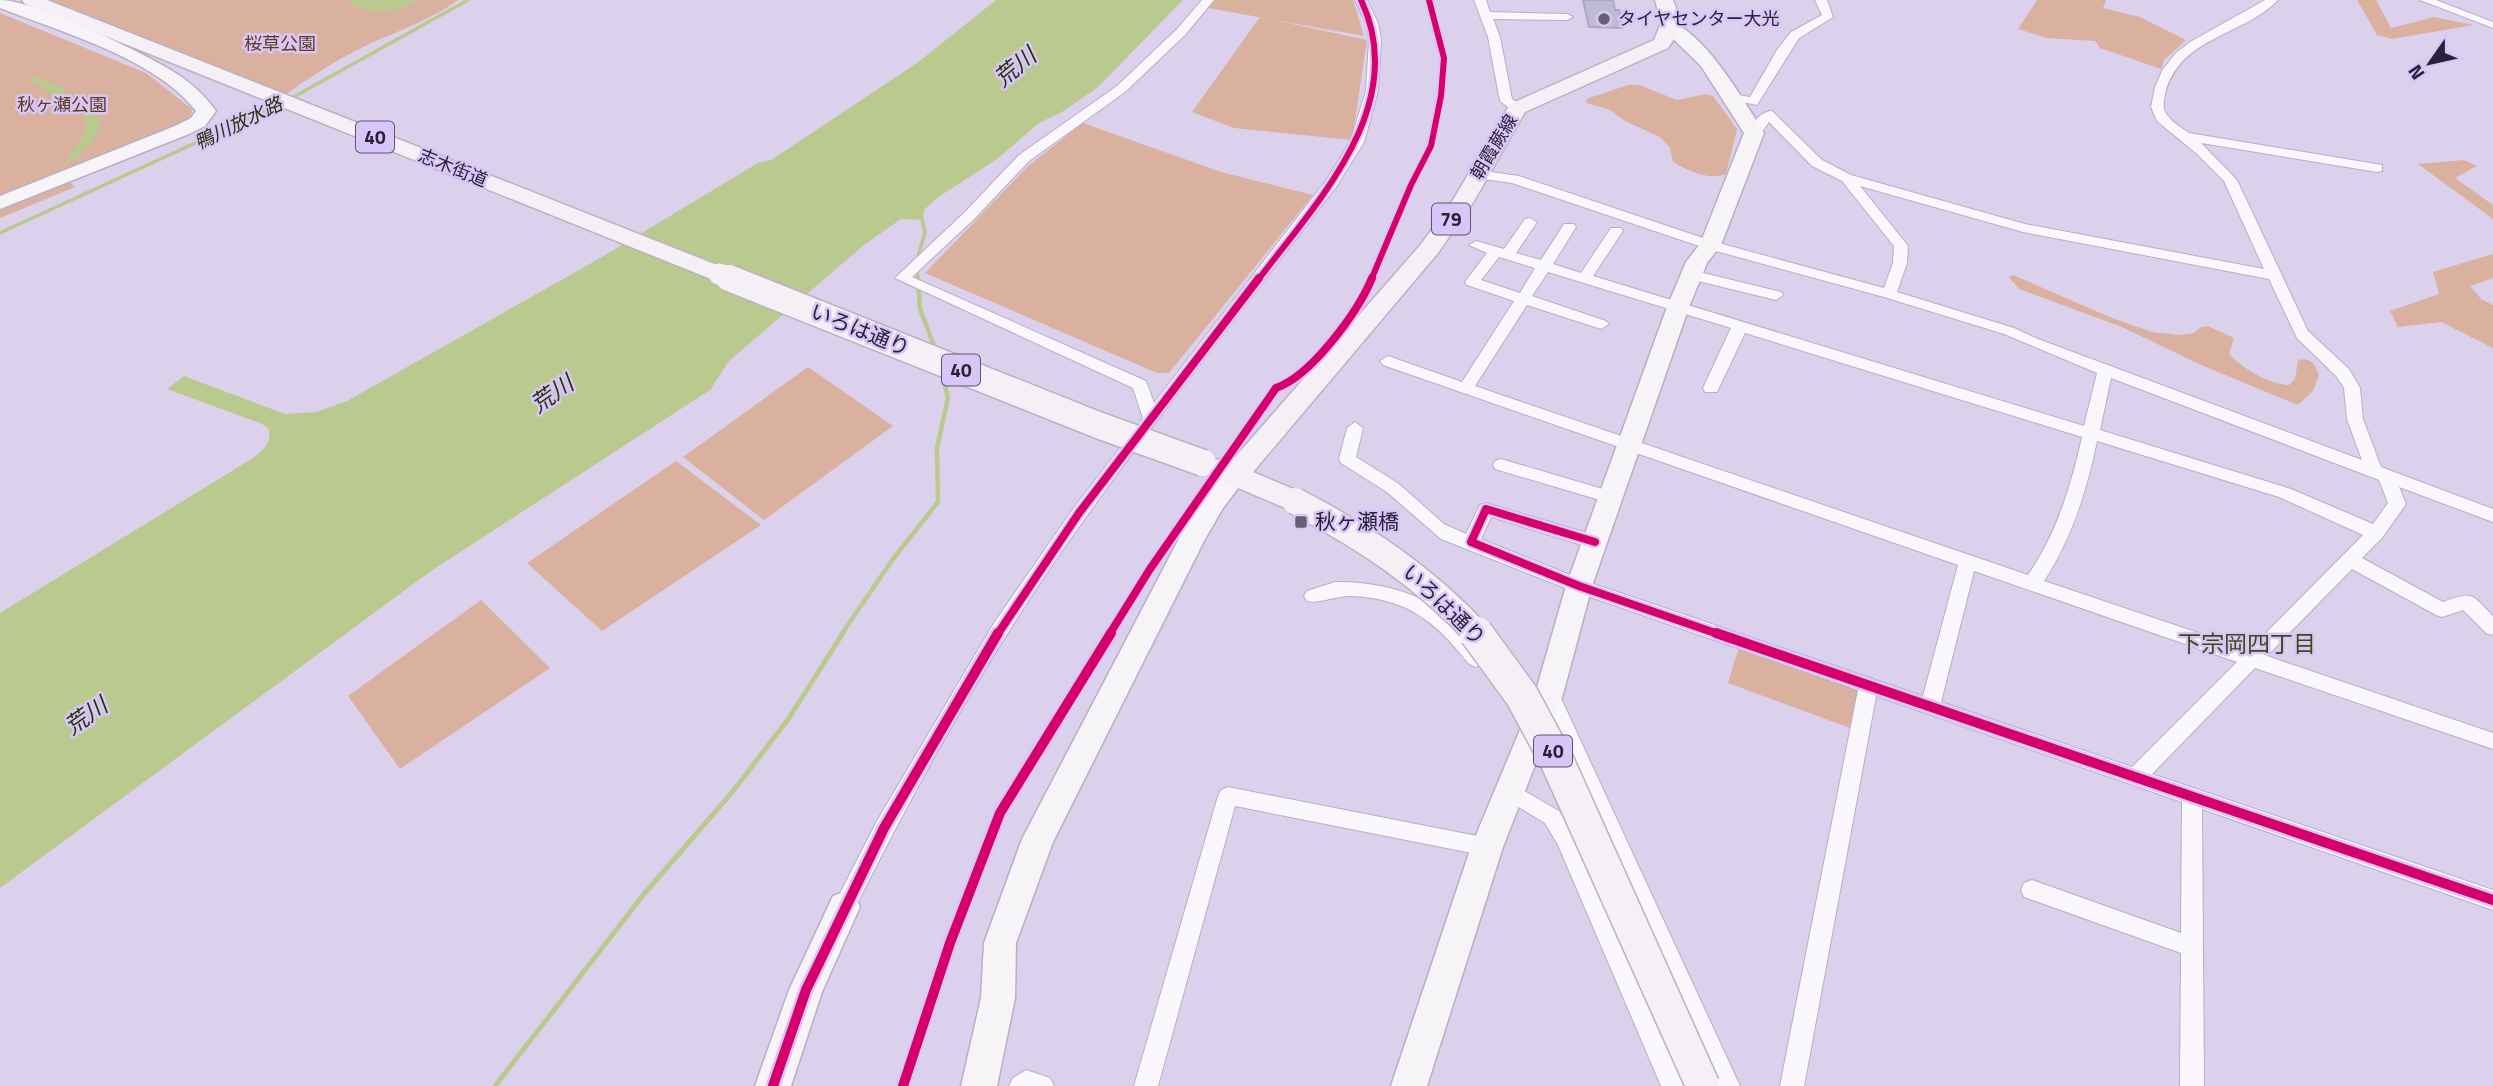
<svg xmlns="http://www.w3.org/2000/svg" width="2493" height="1086" font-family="'Titillium Web','Noto Sans JP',sans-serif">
	<rect width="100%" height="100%" fill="#dcd1ed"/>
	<!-- green -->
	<g fill="#d9b19e">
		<path d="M 44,0 L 458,0 C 429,21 397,31 365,46 C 336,60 310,77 285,95 Z"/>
		<path d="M 1215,0 L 1353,0 L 1364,36 L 1208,8 Z"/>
		<path d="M 2037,0 L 2106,0 L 2103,8 L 2140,17 L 2186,40 L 2164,60 L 2161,69 L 2100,48 L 2095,41 L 2047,38 L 2018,29 Z"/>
		<path d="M 2357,0 L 2376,0 L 2391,28 L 2434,17 L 2474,25 L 2392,39 L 2377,35 Z"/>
		<path d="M 0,13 L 146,73 L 192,109 L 191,116 L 179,126 L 61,173 L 75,187 L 0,218 Z"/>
		<path d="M 1260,17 L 1367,40 L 1352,140 L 1234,128 L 1192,112 Z"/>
		<path d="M 1628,85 L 1639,85 L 1677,100 L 1706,94 L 1713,96 L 1737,129 L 1726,174 C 1709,181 1689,171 1673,162 L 1670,148 L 1660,137 L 1625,121 L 1610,110 L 1587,103 L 1586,99 Z"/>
		<path d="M 1083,123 L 1221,172 L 1313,195 L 1169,373 L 1157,373 L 925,273 L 1028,166 Z"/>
		<path d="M 2464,160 L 2477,166 L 2455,178 L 2493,205 L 2493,219 L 2418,164 Z"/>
		<path d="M 2493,254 L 2493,278 L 2470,286 L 2481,299 L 2493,305 L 2493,348 L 2441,322 L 2398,327 L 2390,311 L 2439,294 L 2433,272 Z"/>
		<path d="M 2013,275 L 2112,318 L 2152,332 L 2179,335 L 2194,333 L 2201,327 L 2208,326 L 2234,338 L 2229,354 C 2243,369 2269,384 2289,385 L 2295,379 L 2298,360 C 2312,358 2314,363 2319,375 L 2313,391 L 2298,405 L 2201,365 L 2122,327 L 2019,289 L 2009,277 Z"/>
		<path d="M 808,367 L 893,426 L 764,520 L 683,457 Z"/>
		<path d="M 676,461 L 761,525 L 602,631 L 527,563 Z"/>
		<path d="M 481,600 L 550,668 L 400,769 L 348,696 Z"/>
		<path d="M 1739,647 L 1862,690 L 1853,729 L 1728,683 Z"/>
	</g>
	<!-- water -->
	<g fill="#baca8e">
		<path d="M 347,0 L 417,0 C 398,14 366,17 347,0 Z"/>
		<path d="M 996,0 L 1183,0 L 1097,88 L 1062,112 L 1039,123 L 997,159 L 937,198 L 925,209 L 922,220 L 901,219 L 864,245 L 729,361 L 710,390 L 431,571 L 0,888 L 0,613 L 253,458 C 264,449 273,443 268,428 L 262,424 L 167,389 L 184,376 L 285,414 L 316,412 L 347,401 L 602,257 L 758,163 L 771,160 L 917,63 Z"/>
		<path d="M 31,75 L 64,88 L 68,97 C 76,103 85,106 93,111 C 114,126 85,148 74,161 L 68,162 L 68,156 C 78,145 98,121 75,110 C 69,108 64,109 60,104 C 47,91 48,89 29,81 Z"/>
	</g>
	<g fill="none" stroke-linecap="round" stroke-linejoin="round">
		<!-- stream-far2 -->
		<g stroke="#baca8e" stroke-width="3.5">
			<path d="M 290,99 L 468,0"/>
			<path d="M 0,233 L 282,103"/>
			<path d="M 917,260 L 925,232 L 921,215"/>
			<path d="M 917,269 L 918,280"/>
		</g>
		<!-- stream-far1 -->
		<g stroke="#baca8e" stroke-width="4.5">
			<path d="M 918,278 L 920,309 L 935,348"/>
			<path d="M 841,635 L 893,559 L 938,502 L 937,448 L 948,398 L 942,374"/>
		</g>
		<!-- stream -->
		<path stroke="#baca8e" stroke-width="5" d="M 495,1086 L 644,894 L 734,790 L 789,718 L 843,633"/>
	</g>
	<!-- building -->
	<path fill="#bfbbd4" stroke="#ada8c0" stroke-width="2" d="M 1583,0 L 1613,0 L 1615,10 L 1619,10 L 1623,28 L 1589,27 Z"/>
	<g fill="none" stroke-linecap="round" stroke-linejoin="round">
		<!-- street casing -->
		<g stroke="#b8aec6" stroke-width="2">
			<g id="street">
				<path d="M 1202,0 L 1214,0 L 1185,35 L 1125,92 L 1029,161 L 975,218 L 912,277 L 1146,381 L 1154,403 L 1325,182 L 1350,142 L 1366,91 L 1369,40 L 1366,23 L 1355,0 L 1367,0 L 1378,23 L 1381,40 L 1378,91 L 1364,142 L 1336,187 C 1252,297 1166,405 1086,517 C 996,641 920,777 852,914 L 844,917 L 836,914 L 833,907 L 877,821 L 994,623 L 1073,509 L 1143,418 L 1133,388 L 895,278 L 965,212 L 1019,155 L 1117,86 L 1177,29 Z"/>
				<path d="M 1474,0 L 1486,0 L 1490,12 L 1567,14 L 1573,17 L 1567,20 L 1493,19 L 1500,37 L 1512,99 L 1521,105 L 1521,111 L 1513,111 L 1500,101 L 1488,37 Z"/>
				<path d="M 1815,0 L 1827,0 L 1833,17 L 1799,38 L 1757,105 L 1727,99 L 1727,93 L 1750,97 L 1777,50 L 1791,32 L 1822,15 Z"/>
				<path d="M 2265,0 L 2278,0 C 2243,36 2183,36 2166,90 C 2164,99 2161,109 2168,116 C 2173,123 2182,128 2189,133 L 2382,165 L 2382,171 L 2377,172 L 2201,143 L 2237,180 L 2308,331 L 2349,369 L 2360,388 L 2363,419 L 2381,467 L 2493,509 L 2493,522 L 2399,487 L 2406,504 L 2382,538 L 2362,558 L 2443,602 C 2474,591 2471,594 2493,616 L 2493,635 L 2486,633 L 2463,610 L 2442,617 L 2436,615 L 2352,569 L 2267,656 L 2493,733 L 2493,749 L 2255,668 L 2152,774 L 2493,890 L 2493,910 L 2202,809 L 2204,1086 L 2180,1086 L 2181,953 L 2024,897 L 2021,890 L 2024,883 L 2032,880 L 2181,933 L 2182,802 L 1876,696 L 1804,1086 L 1780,1086 L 1858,690 L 1573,591 L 1441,539 L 1387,492 L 1341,463 L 1339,459 L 1347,428 L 1355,422 L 1363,428 L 1356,457 L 1399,484 L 1444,524 L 1466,534 L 1480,505 L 1486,503 L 1601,537 L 1604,542 L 1601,547 L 1595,549 L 1491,517 L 1481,539 L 1585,581 L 1923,696 L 1958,565 L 1383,365 L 1380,361 L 1388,356 L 1462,382 L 1514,301 L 1467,285 L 1465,282 L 1487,253 L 1469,245 L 1476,241 L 1504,249 L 1525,219 L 1530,218 L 1537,222 L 1516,253 L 1541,260 L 1564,224 L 1574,224 L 1576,227 L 1553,264 L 1581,273 L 1611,228 L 1621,228 L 1623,231 L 1593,276 L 2084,426 L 2097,373 L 2004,334 L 1884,297 L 1705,248 L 1512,183 L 1477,178 L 1470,174 L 1477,170 L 1519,176 L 1715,242 L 1884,288 L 1893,263 L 1894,246 L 1842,181 L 1812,166 L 1769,122 L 1759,136 L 1749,136 C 1748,126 1762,110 1772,111 L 1822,160 L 1851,175 L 2025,224 L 2264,269 L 2224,181 L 2197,154 L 2157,121 L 2151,107 L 2155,87 L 2163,69 L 2176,53 L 2190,42 ZM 1860,186 L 2023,232 L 2269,279 L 2297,338 L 2337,377 L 2344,388 L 2347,419 L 2362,460 L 2038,339 L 2014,328 L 1897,292 L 1907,263 L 1908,246 ZM 1499,257 L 1535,268 L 1520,293 L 1481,280 ZM 1548,272 L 1731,328 L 1703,388 L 1705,392 L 1717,392 L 1745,333 L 2082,437 C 2071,486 2057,533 2028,575 L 1475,386 L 1527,305 L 1601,329 L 1609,324 L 1606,321 L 1532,296 ZM 2111,378 L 2379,480 L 2388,503 L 2373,524 L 2291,489 L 2100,430 ZM 2097,441 L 2279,497 L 2363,535 L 2249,650 L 2044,581 C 2072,538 2087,490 2097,441 ZM 1974,571 L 2237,662 L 2132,767 L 1941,702 Z"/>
				<path d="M 2420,0 L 2436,0 L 2493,22 L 2493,28 Z"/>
				<path d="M 1691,270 L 1781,292 L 1783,295 L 1776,300 L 1686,278 L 1684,275 Z"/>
				<path d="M 1501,459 L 1616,493 L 1618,497 L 1610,503 L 1495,469 L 1493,465 L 1495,461 Z"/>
				<path d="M 1335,582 C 1394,581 1457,603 1485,659 L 1483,664 L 1476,667 L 1469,664 C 1435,621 1407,598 1350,596 C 1336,596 1317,604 1307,601 L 1304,596 L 1307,591 Z"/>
				<path d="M 1549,686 L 1556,688 L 1559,694 L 1740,1086 L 1716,1086 L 1539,694 L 1542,688 Z"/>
				<path d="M 1509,782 L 1559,811 L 1573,833 L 1685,1086 L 1661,1086 L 1558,845 L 1545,823 L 1502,797 L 1499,791 L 1502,785 Z"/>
				<path d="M 1228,787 L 1487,838 L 1494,840 L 1497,847 L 1494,854 L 1487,856 L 1235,806 L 1158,1086 L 1134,1086 L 1218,796 L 1221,790 Z"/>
				<path d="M 1026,1070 L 1050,1078 L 1054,1086 L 1009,1086 L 1013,1078 Z"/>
			</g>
		</g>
		<!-- secondary casing -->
		<g stroke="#b8aec6" stroke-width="3">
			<g id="secondary">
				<path d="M 0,0 C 34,0 147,54 177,74 C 193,84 205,96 216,111 L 205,126 L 189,134 L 0,209 L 0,196 L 175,126 L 191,118 L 196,111 C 155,58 61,32 0,8 Z"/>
				<path d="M 1671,23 C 1704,31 1746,104 1764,133 L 1721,245 L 1707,263 L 1689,307 L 1592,586 L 1563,694 L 1503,847 L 1427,1086 L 1391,1086 L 1471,847 L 1535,694 L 1566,586 L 1667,307 L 1686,262 L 1700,244 L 1744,133 L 1701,66 L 1662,28 Z"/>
				<path d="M 1235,466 L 1244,469 L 1248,475 L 1223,508 L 1204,541 L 1053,842 L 1016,943 L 1015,998 L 997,1086 L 961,1086 L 981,998 L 984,943 L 1022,839 L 1183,531 C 1195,511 1211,473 1235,466 Z"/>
				<path d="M 844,892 L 855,896 L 860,907 L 822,992 L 791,1086 L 755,1086 L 789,990 L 833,896 Z"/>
			</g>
		</g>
		<!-- primary casing -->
		<g stroke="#bdb1c0" stroke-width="3">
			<g id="primary">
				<path d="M 22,0 L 47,0 L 727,269 L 731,274 L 727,279 L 719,281 L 711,279 L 25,4 Z"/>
				<path d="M 1655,0 L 1673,0 C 1681,19 1681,32 1668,48 L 1525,112 L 1474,201 L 1438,253 L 1253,472 L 1305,494 L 1309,501 L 1305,508 L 1295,511 L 1285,508 L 1210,476 L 1206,469 L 1210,462 L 1219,459 L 1230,463 L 1422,243 L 1453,200 L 1510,104 L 1654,40 L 1661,23 Z"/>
			</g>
		</g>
		<!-- street -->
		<use href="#street" fill="#faf8fc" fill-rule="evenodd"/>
		<!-- secondary -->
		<use href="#secondary" fill="#f7f4f8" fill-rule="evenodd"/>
		<!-- primary -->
		<use href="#primary" fill="#f5f0f5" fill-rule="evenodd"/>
		<!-- primary-bridge-far2 casing -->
		<g stroke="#bdb1c0" stroke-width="23" stroke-linecap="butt">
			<path id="primary-bridge-far2" d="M 719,274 L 734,280"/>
		</g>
		<!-- primary-bridge-far1 casing -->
		<g stroke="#bdb1c0" stroke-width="29" stroke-linecap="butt">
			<g id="primary-bridge-far1">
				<path d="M 729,278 L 1098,425 L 1203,463"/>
				<path d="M 1295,501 C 1364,537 1425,577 1478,635"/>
			</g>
		</g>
		<!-- primary-bridge casing -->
		<g stroke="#bdb1c0" stroke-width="36" stroke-linecap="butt">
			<path id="primary-bridge" d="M 1476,633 L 1522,696 L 1557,761 L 1703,1086"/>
		</g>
		<!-- primary-bridge-far2 -->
		<use href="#primary-bridge-far2" stroke="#f5f0f5" stroke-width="21"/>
		<!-- primary-bridge-far1 -->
		<use href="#primary-bridge-far1" stroke="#f5f0f5" stroke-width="26"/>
		<!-- primary-bridge -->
		<use href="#primary-bridge" stroke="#f5f0f5" stroke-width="33"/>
		<!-- cycleway-far2 casing -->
		<g stroke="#d9c6f8" stroke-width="10">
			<g id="cycleway-far2">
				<path d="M 1258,280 C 1317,202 1411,105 1361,0"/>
				<path d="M 1371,280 L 1411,185 L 1431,146 L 1441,96 L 1444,58 L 1429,0"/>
			</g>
		</g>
		<!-- cycleway-far1 casing -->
		<g stroke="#d9c6f8" stroke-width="12">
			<g id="cycleway-far1">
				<path d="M 1595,542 L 1486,509 L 1471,542 L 1579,586 L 1721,635"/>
				<path d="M 997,635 L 1079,513 L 1259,278"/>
				<path d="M 1109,635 L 1150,569 L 1276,388 C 1311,376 1358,312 1372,278"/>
			</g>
		</g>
		<!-- cycleway casing -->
		<g stroke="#d9c6f8" stroke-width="15">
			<g id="cycleway">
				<path d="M 1716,633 L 2493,900"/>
				<path d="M 773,1086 L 806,990 L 884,828 L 998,633"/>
				<path d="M 903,1086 L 950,943 L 1000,813 L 1111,633"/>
			</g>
		</g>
		<!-- cycleway-far2 -->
		<use href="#cycleway-far2" stroke="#d6006c" stroke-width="6"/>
		<!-- cycleway-far1 -->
		<use href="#cycleway-far1" stroke="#d6006c" stroke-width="8"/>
		<!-- cycleway -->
		<use href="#cycleway" stroke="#d6006c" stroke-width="10"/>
	</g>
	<!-- markers -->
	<g fill="#685f77" stroke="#d9c6f8" stroke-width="2.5">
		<circle cx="1604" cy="19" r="7"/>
		<rect x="1294" y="515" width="14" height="14" rx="3.5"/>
	</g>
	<g text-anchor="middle" stroke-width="5" stroke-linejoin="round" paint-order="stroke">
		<!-- far-poi labels -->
		<g font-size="18" fill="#2a2138" stroke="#d9c6f8" text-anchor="start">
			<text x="1618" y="25">タイヤセンター大光</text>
		</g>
		<!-- far-park labels -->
		<g font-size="18" fill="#5c3c1d" stroke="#d9c6f8">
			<text x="280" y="50">桜草公園</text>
			<text x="62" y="111">秋ヶ瀬公園</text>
		</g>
		<!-- far-street labels -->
		<g font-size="18" fill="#2a2138" stroke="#d9c6f8">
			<text transform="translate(1494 147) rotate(-59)" y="6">朝霞蕨線</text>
			<text transform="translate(453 168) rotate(22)" y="6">志木街道</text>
		</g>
		<!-- far-water labels -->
		<g font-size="19" font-style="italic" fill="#283208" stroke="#d9c6f8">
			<text transform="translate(238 123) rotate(-26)" y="7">鴨川放水路</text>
		</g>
		<!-- shield labels -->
		<g fill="#d9c6f8" stroke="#5e5272" stroke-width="2">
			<rect x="356" y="121.5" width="38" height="31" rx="5"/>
			<rect x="1432" y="203.5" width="38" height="31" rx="5"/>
			<rect x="942" y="354.5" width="38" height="31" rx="5"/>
			<rect x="1534" y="735.5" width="38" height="31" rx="5"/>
		</g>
		<g font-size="19" font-weight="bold" fill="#2a2138">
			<text x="375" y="144">40</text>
			<text x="1451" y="226">79</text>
			<text x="961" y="377">40</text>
			<text x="1553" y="758">40</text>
		</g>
		<!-- street labels -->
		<g font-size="21" fill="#2a2138" stroke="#d9c6f8">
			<text transform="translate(860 330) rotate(22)" y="7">いろは通り</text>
			<text transform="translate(1444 605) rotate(44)" y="7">いろは通り</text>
		</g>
		<!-- poi labels -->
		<g font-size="21" fill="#2a2138" stroke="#d9c6f8" text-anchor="start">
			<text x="1315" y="529">秋ヶ瀬橋</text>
		</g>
		<!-- water labels -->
		<g font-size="23" font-style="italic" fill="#283208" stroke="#d9c6f8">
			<text transform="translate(1015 67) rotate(-40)" y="8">荒川</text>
			<text transform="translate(552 394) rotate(-35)" y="8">荒川</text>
			<text transform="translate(86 716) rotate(-35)" y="8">荒川</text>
		</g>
		<!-- neighbourhood labels -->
		<g font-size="23" fill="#3c4a12" stroke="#d9c6f8">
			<text x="2247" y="652">下宗岡四丁目</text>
		</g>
	</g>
	<!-- north arrow -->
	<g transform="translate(2430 63) rotate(236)" stroke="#d9c6f8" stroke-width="5" paint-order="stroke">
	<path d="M0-5L12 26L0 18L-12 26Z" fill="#2a2138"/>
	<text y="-10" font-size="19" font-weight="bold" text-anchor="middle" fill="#2a2138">N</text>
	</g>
</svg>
